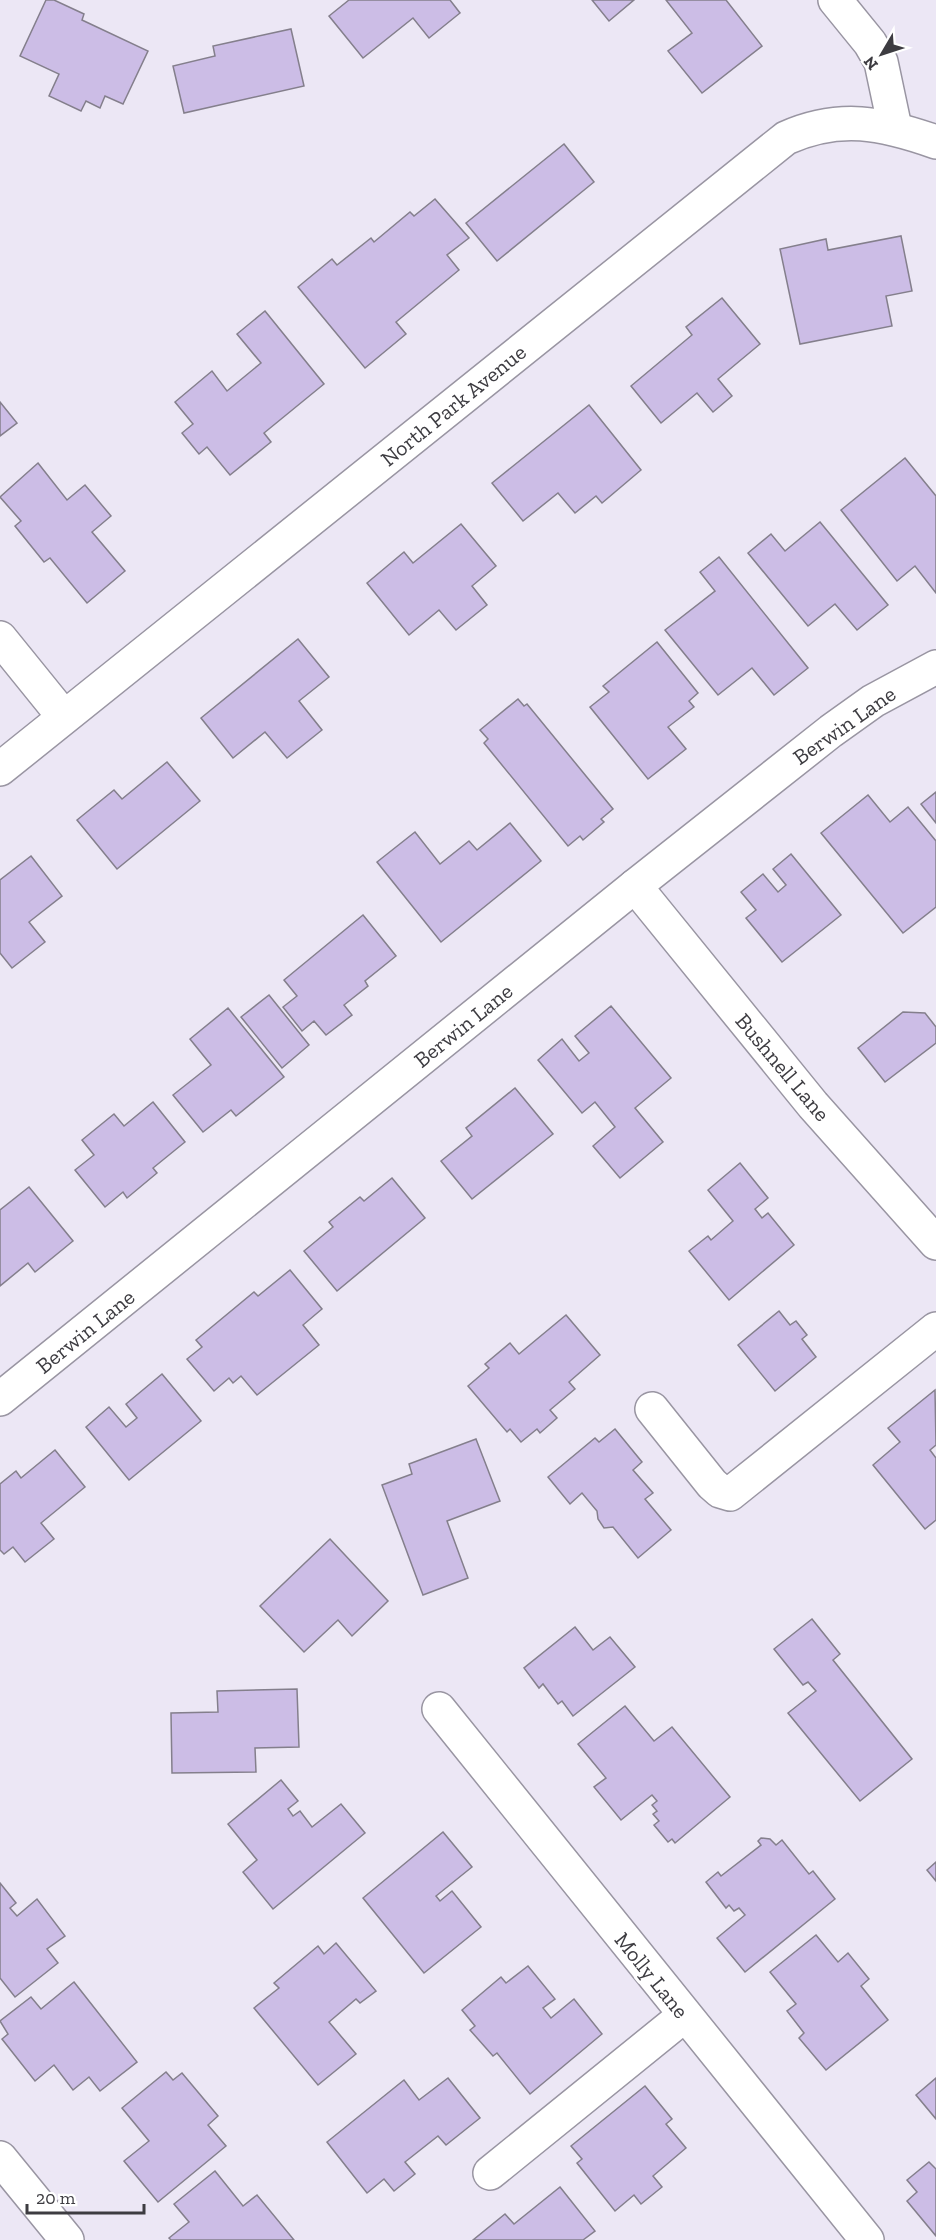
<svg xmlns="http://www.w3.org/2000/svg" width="936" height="2240" font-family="'Zilla Slab',serif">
	<rect width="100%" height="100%" fill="#ece7f5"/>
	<!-- building -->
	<g fill="#ccbde6" stroke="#847f8c" stroke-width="1.5">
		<path d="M 46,0 L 54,0 L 84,14 L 82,20 L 148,51 L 123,104 L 105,96 L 100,108 L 86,101 L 81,111 L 49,96 L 59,74 L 20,56 Z"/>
		<path d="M 349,0 L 450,0 L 460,13 L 429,38 L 413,18 L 363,58 L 329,16 Z"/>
		<path d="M 592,0 L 634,0 L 609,21 Z"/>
		<path d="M 666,0 L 726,0 L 762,46 L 702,93 L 668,51 L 692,33 Z"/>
		<path d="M 291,29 L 304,86 L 184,113 L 173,66 L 215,56 L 213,46 Z"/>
		<path d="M 564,144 L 594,182 L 497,261 L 466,223 Z"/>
		<path d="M 435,199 L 469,238 L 447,255 L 459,270 L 396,322 L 406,334 L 365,368 L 298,287 L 332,259 L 337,265 L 371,238 L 374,242 L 410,212 L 414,216 Z"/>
		<path d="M 901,236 L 912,291 L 886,296 L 892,326 L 800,344 L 780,249 L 826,239 L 828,250 Z"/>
		<path d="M 722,298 L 760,344 L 718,379 L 732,396 L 713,412 L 697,393 L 661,423 L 631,386 L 692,335 L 686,327 Z"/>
		<path d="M 265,311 L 324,384 L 264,433 L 271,442 L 230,475 L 207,447 L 199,454 L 182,433 L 193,424 L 175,402 L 212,371 L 227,391 L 261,363 L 237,334 Z"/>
		<path d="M 0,402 L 17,423 L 0,436 Z"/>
		<path d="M 589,405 L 641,470 L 602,503 L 596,496 L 575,513 L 558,493 L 523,521 L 492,483 Z"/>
		<path d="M 905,458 L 936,496 L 936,593 L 915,566 L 897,581 L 841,510 Z"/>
		<path d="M 38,463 L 67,500 L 85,485 L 111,516 L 92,532 L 125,571 L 87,603 L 50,558 L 44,562 L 15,526 L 21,521 L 0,497 Z"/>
		<path d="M 820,522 L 888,605 L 857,630 L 835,604 L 808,626 L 748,553 L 771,534 L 785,551 Z"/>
		<path d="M 461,524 L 496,566 L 472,586 L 487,605 L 456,630 L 439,610 L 409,635 L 367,583 L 404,552 L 413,563 Z"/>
		<path d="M 719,557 L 808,668 L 774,695 L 752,668 L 718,695 L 665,630 L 715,591 L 700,572 Z"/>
		<path d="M 298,639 L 329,677 L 299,701 L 322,730 L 287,758 L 265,732 L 233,758 L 201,718 Z"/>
		<path d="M 657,642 L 698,693 L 689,701 L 694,707 L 668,727 L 686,749 L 648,779 L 590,707 L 609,692 L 603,686 Z"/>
		<path d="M 518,699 L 524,706 L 527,704 L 613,809 L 601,819 L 604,822 L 583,840 L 580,836 L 568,846 L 484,743 L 488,739 L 480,730 Z"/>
		<path d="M 167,762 L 200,801 L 117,869 L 77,820 L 114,790 L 122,799 Z"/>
		<path d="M 936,792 L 936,823 L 921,804 Z"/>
		<path d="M 868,795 L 890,822 L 908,807 L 936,841 L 936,907 L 903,933 L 821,833 Z"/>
		<path d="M 510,823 L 541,861 L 441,942 L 377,862 L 415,832 L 440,864 L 469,841 L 477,850 Z"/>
		<path d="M 791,854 L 841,915 L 782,962 L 746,918 L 756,910 L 741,892 L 763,874 L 778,892 L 786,885 L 773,869 Z"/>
		<path d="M 31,856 L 62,896 L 29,922 L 45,942 L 12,968 L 0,953 L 0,880 Z"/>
		<path d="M 363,915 L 396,956 L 365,981 L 368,986 L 344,1005 L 352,1015 L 326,1035 L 314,1021 L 302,1031 L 283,1007 L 297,996 L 284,980 Z"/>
		<path d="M 269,995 L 309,1045 L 282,1068 L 241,1017 Z"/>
		<path d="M 611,1006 L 671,1078 L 635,1108 L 663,1142 L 620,1178 L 593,1146 L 615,1127 L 595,1102 L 582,1113 L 538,1060 L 562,1039 L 579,1061 L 589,1053 L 575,1036 Z"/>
		<path d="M 228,1008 L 284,1077 L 236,1116 L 231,1110 L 203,1132 L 173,1095 L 211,1065 L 190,1039 Z"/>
		<path d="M 903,1012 L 925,1013 L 936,1027 L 936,1043 L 885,1082 L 858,1048 Z"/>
		<path d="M 515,1088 L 553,1134 L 472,1199 L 441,1161 L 472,1136 L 466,1128 Z"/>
		<path d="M 153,1102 L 185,1142 L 153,1168 L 157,1173 L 127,1198 L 123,1192 L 105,1207 L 75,1170 L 94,1155 L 82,1140 L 114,1114 L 124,1126 Z"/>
		<path d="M 740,1163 L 768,1198 L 755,1209 L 762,1218 L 768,1213 L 794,1245 L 729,1300 L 689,1251 L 708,1236 L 711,1240 L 733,1221 L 708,1190 Z"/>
		<path d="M 392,1178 L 425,1218 L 337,1291 L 304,1251 L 333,1227 L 329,1222 L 360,1197 L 364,1201 Z"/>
		<path d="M 29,1187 L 73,1241 L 35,1272 L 28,1263 L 0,1286 L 0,1210 Z"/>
		<path d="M 290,1270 L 322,1309 L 303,1325 L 319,1345 L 257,1395 L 241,1376 L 233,1383 L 229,1378 L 214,1391 L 187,1359 L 202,1347 L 196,1340 L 254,1292 L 258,1296 Z"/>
		<path d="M 779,1311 L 790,1325 L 796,1321 L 807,1335 L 802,1339 L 816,1357 L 775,1391 L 738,1345 Z"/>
		<path d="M 566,1315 L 600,1355 L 569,1382 L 575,1389 L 550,1410 L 557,1418 L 540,1433 L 537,1429 L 521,1442 L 510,1429 L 507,1432 L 468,1386 L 489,1368 L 485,1364 L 510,1343 L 519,1354 Z"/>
		<path d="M 162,1374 L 201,1421 L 129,1480 L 86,1427 L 109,1407 L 126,1427 L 137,1418 L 126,1404 Z"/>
		<path d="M 935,1390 L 936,1445 L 930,1450 L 936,1458 L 936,1520 L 925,1529 L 873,1465 L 900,1442 L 888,1428 Z"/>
		<path d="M 615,1429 L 642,1462 L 633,1470 L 653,1493 L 645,1499 L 671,1530 L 638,1558 L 613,1527 L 604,1528 L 598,1519 L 597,1511 L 582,1493 L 570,1504 L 548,1477 L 595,1438 L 599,1442 Z"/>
		<path d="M 476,1439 L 500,1501 L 447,1521 L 468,1578 L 423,1595 L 382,1485 L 412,1474 L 409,1464 Z"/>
		<path d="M 55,1450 L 85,1487 L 41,1523 L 54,1539 L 25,1562 L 13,1547 L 4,1554 L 0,1550 L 0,1484 L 16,1471 L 21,1478 Z"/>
		<path d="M 330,1539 L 388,1601 L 352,1636 L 338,1620 L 304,1652 L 260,1606 Z"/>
		<path d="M 812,1619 L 840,1654 L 833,1660 L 912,1759 L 860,1801 L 788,1713 L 816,1691 L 808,1682 L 803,1685 L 774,1649 Z"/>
		<path d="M 575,1627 L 593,1650 L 610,1637 L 635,1667 L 573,1716 L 562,1701 L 558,1704 L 543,1684 L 539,1688 L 524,1668 Z"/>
		<path d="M 297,1689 L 299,1747 L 255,1748 L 256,1772 L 172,1773 L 171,1713 L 218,1712 L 217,1691 Z"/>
		<path d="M 625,1706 L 654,1741 L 672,1727 L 730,1797 L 675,1843 L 672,1839 L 668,1842 L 654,1825 L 659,1821 L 653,1814 L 657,1811 L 652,1805 L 657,1801 L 652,1795 L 621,1820 L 594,1787 L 606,1778 L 578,1744 Z"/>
		<path d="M 281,1780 L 298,1801 L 288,1809 L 293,1816 L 300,1811 L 312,1827 L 341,1804 L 365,1833 L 273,1909 L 243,1872 L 257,1860 L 228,1824 Z"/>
		<path d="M 443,1832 L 472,1867 L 436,1896 L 440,1901 L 452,1891 L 481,1927 L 424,1973 L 363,1898 Z"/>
		<path d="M 761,1838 L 770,1839 L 776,1845 L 782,1840 L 809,1874 L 813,1871 L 835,1899 L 745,1972 L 717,1938 L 745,1915 L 739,1908 L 734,1911 L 729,1905 L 726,1908 L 706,1882 L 718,1872 L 721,1876 L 761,1845 L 758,1841 Z"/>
		<path d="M 936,1862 L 936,1881 L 927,1870 Z"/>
		<path d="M 0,1883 L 16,1903 L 10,1908 L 17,1916 L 37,1899 L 65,1936 L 47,1949 L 58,1963 L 15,1997 L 0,1978 Z"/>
		<path d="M 816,1935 L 838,1962 L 848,1953 L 869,1979 L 861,1986 L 888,2020 L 826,2070 L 799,2038 L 804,2033 L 787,2011 L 796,2004 L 770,1972 Z"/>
		<path d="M 336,1943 L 376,1991 L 360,2003 L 356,1999 L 329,2022 L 356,2054 L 318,2085 L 254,2008 L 279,1988 L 274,1983 L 318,1946 L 324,1954 Z"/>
		<path d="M 528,1966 L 555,1999 L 543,2008 L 551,2018 L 574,1999 L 602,2034 L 530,2094 L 497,2053 L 493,2056 L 470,2030 L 475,2026 L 462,2010 L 501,1977 L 506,1983 Z"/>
		<path d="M 74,1982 L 137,2062 L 100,2091 L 89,2077 L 73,2090 L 54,2065 L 35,2081 L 2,2039 L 8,2034 L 0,2021 L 31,1997 L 41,2009 Z"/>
		<path d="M 166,2072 L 173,2080 L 182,2073 L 218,2116 L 208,2125 L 226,2146 L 158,2202 L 124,2161 L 149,2141 L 122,2108 Z"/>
		<path d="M 448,2078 L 480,2118 L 446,2145 L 438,2136 L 405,2162 L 415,2174 L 394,2191 L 384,2179 L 367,2193 L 327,2142 L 404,2080 L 419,2100 Z"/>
		<path d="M 936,2078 L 936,2119 L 916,2095 Z"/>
		<path d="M 645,2086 L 672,2119 L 666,2124 L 686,2148 L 653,2176 L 662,2187 L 641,2204 L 634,2195 L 615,2211 L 577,2163 L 582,2159 L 571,2146 Z"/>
		<path d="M 929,2162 L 936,2169 L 936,2236 L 907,2201 L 917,2192 L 907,2180 Z"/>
		<path d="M 215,2171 L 243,2206 L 257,2195 L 294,2240 L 171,2240 L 169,2238 L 189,2222 L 174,2204 Z"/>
		<path d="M 560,2187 L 595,2231 L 583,2240 L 473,2240 L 505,2214 L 514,2224 Z"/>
	</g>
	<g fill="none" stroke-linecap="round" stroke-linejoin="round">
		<!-- minor casing -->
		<g stroke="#9995a2" stroke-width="36">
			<g id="minor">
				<path d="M 835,0 L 870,43 L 881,62 L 895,128"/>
				<path d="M 0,638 L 64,717"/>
				<path d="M 0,769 L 786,138 C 840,114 882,123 936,142"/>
				<path d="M 635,886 L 813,1105 L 936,1243"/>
				<path d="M 0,1399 L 635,886 L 831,731 L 873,701 L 936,667"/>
				<path d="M 652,1409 L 712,1484 L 720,1491 L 730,1494 L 936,1329"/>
				<path d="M 439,1709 L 867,2240"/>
				<path d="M 0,2158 L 67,2240"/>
				<path d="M 490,2173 L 685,2015"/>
			</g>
		</g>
		<!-- minor -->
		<use href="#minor" stroke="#fff" stroke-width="33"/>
	</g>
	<g text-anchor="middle" stroke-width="6" stroke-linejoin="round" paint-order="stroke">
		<!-- street labels -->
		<g font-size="22" fill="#3d3c41" stroke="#fff">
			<text transform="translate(453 405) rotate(-39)" y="8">North Park Avenue</text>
			<text transform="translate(844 725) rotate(-35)" y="8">Berwin Lane</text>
			<text transform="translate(463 1025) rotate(-39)" y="8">Berwin Lane</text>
			<text transform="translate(783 1067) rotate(50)" y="8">Bushnell Lane</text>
			<text transform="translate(85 1331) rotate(-39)" y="8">Berwin Lane</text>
			<text transform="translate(652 1975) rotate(51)" y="8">Molly Lane</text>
		</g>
	</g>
	<!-- north arrow -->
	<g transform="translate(882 54) rotate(231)" stroke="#ffffff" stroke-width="4.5" paint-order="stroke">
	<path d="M0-4.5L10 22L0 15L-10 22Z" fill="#3d3c41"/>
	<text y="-9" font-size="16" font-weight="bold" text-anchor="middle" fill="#3d3c41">N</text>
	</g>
	<!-- scale -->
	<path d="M27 2204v9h117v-9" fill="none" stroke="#3d3c41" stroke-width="3"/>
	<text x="36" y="2204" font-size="18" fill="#3d3c41" stroke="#ffffff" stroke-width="4.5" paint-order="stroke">20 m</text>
</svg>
